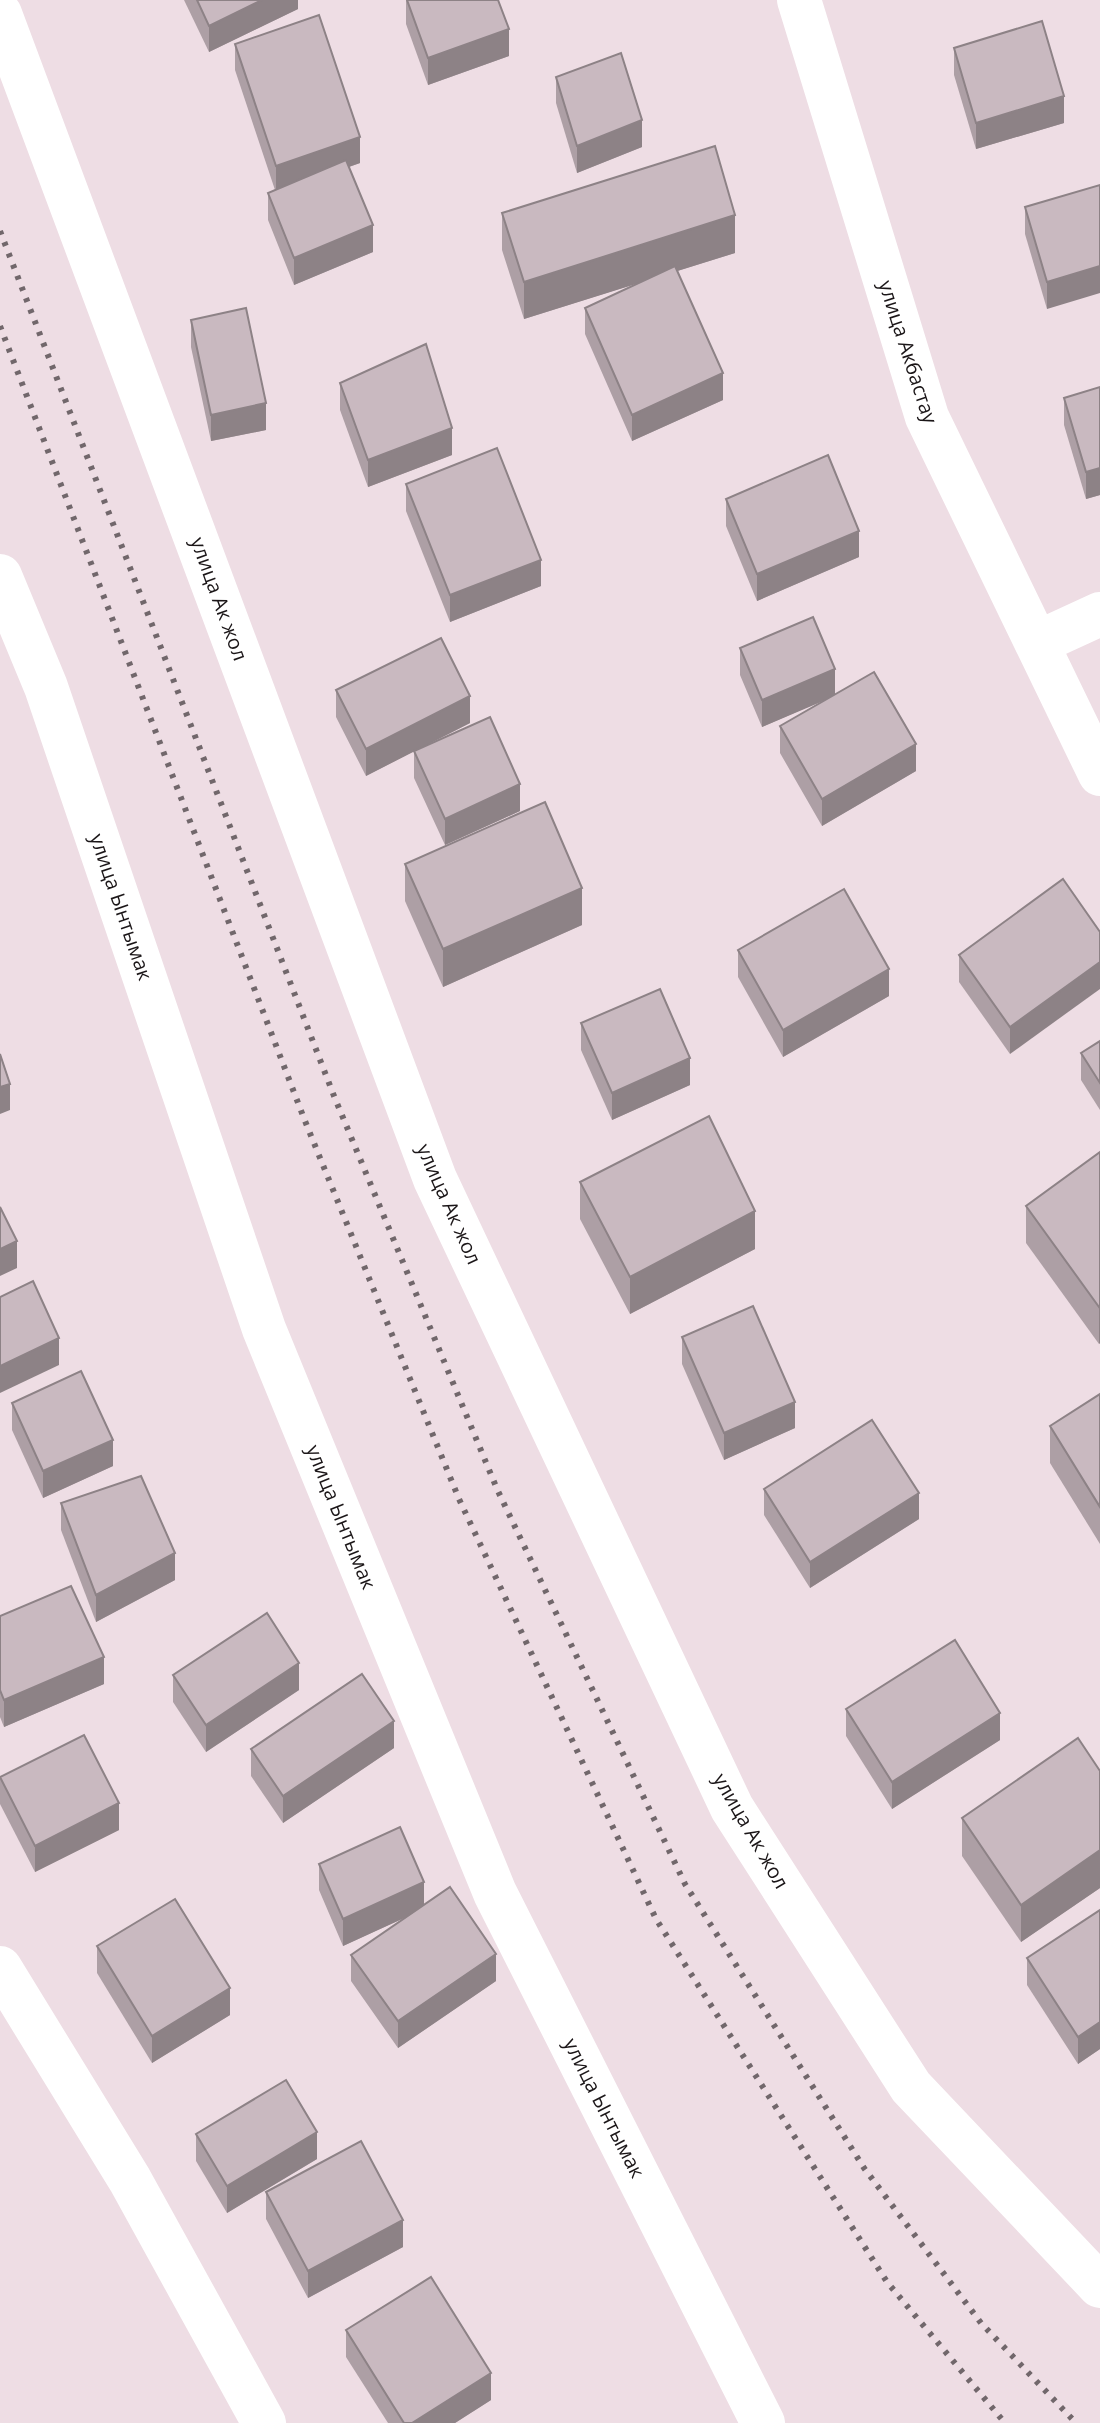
<svg xmlns="http://www.w3.org/2000/svg" width="1100" height="2423" font-family="'Open Sans',sans-serif">
	<rect width="100%" height="100%" fill="#eedde4"/>
	<g fill="none" stroke-linecap="round" stroke-linejoin="round">
		<!-- minor -->
		<g stroke="#fff" stroke-width="44">
			<path d="M 799,0 L 927,417 L 1100,774"/>
			<path d="M 0,14 L 435,1179 L 732,1808 L 911,2087 L 1100,2286"/>
			<path d="M 0,576 L 46,687 L 264,1329 L 495,1893 L 763,2423"/>
			<path d="M 1037,643 L 1100,614"/>
			<path d="M 0,1968 L 130,2180 L 264,2423"/>
		</g>
		<!-- rail -->
		<g stroke="#71676b" stroke-width="6" stroke-dasharray="4 8" stroke-linecap="butt">
			<path d="M 0,231 L 334,1096 L 497,1489 L 685,1884 L 864,2168 L 981,2323 L 1076,2423"/>
			<path d="M 0,326 L 305,1121 L 459,1499 L 656,1919 L 887,2282 L 1005,2423"/>
		</g>
	</g>
	<!-- wall -->
	<g fill="#ad9fa5">
		<path d="M 184,0 L 298,0 L 298,9 L 209,52 Z"/>
		<path d="M 406,0 L 498,0 L 509,56 L 428,85 L 406,24 Z"/>
		<path d="M 235,44 L 360,163 L 349,167 L 373,252 L 294,285 L 268,220 L 268,193 L 275,190 L 235,70 Z"/>
		<path d="M 954,48 L 1064,123 L 976,149 L 954,75 Z"/>
		<path d="M 556,77 L 642,147 L 577,173 L 556,103 Z"/>
		<path d="M 1100,185 L 1047,309 L 1025,234 L 1025,207 Z"/>
		<path d="M 502,213 L 735,253 L 677,271 L 723,400 L 632,441 L 585,334 L 585,308 L 638,283 L 524,319 L 502,250 Z"/>
		<path d="M 191,320 L 266,430 L 211,441 L 191,347 Z"/>
		<path d="M 340,383 L 452,455 L 368,487 L 340,410 Z"/>
		<path d="M 1100,387 L 1100,495 L 1086,499 L 1064,425 L 1064,398 Z"/>
		<path d="M 406,484 L 541,586 L 450,622 L 406,511 Z"/>
		<path d="M 726,499 L 859,557 L 757,601 L 726,526 Z"/>
		<path d="M 740,648 L 835,695 L 916,771 L 822,826 L 780,753 L 780,726 L 826,699 L 762,727 L 740,675 Z"/>
		<path d="M 336,690 L 470,723 L 417,750 L 520,811 L 445,845 L 414,778 L 414,751 L 366,776 L 336,717 Z"/>
		<path d="M 405,864 L 582,925 L 443,987 L 405,901 Z"/>
		<path d="M 1063,879 L 1010,1054 L 959,982 L 959,955 Z"/>
		<path d="M 738,950 L 889,996 L 783,1057 L 738,977 Z"/>
		<path d="M 581,1023 L 690,1085 L 612,1120 L 581,1050 Z"/>
		<path d="M 1100,1041 L 1100,1110 L 1081,1080 L 1081,1053 Z"/>
		<path d="M 1100,1152 L 1100,1343 L 1099,1344 L 1026,1243 L 1026,1206 Z"/>
		<path d="M 580,1182 L 755,1249 L 630,1314 L 580,1219 Z"/>
		<path d="M 682,1337 L 795,1428 L 724,1460 L 682,1364 Z"/>
		<path d="M 1100,1394 L 1100,1544 L 1050,1463 L 1050,1426 Z"/>
		<path d="M 12,1403 L 113,1466 L 43,1498 L 12,1430 Z"/>
		<path d="M 764,1489 L 919,1519 L 810,1588 L 764,1515 Z"/>
		<path d="M 61,1503 L 175,1580 L 96,1622 L 61,1530 Z"/>
		<path d="M 0,1616 L 104,1684 L 4,1727 L 0,1717 Z"/>
		<path d="M 173,1675 L 299,1690 L 206,1752 L 173,1702 Z"/>
		<path d="M 846,1709 L 1000,1740 L 892,1809 L 846,1736 Z"/>
		<path d="M 394,1748 L 283,1823 L 251,1776 L 251,1749 Z"/>
		<path d="M 1100,1771 L 1100,1888 L 1021,1942 L 962,1856 L 962,1818 Z"/>
		<path d="M 0,1777 L 119,1830 L 35,1872 L 0,1804 Z"/>
		<path d="M 319,1864 L 424,1904 L 496,1981 L 398,2048 L 351,1981 L 351,1955 L 406,1917 L 343,1946 L 319,1890 Z"/>
		<path d="M 1100,1910 L 1100,2049 L 1078,2064 L 1027,1985 L 1027,1958 Z"/>
		<path d="M 97,1946 L 230,2015 L 152,2063 L 97,1973 Z"/>
		<path d="M 196,2134 L 317,2159 L 227,2213 L 196,2161 Z"/>
		<path d="M 266,2192 L 403,2247 L 308,2298 L 266,2219 Z"/>
		<path d="M 346,2330 L 491,2400 L 455,2423 L 388,2423 L 346,2357 Z"/>
	</g>
	<!-- shaded-wall -->
	<g fill="#8d8286">
		<path d="M 262,0 L 298,0 L 298,9 L 209,52 L 209,26 Z"/>
		<path d="M 509,29 L 509,56 L 428,85 L 428,58 Z"/>
		<path d="M 1064,96 L 1064,123 L 976,149 L 976,123 Z"/>
		<path d="M 642,120 L 642,147 L 577,173 L 577,146 Z"/>
		<path d="M 360,137 L 360,163 L 276,192 L 276,166 Z"/>
		<path d="M 735,215 L 735,253 L 524,319 L 524,282 Z"/>
		<path d="M 373,225 L 373,252 L 294,285 L 294,258 Z"/>
		<path d="M 1100,266 L 1100,293 L 1047,309 L 1047,282 Z"/>
		<path d="M 723,373 L 723,400 L 632,441 L 632,415 Z"/>
		<path d="M 266,403 L 266,430 L 211,441 L 211,415 Z"/>
		<path d="M 452,428 L 452,455 L 368,487 L 368,460 Z"/>
		<path d="M 1100,468 L 1100,495 L 1086,499 L 1086,472 Z"/>
		<path d="M 859,531 L 859,557 L 757,601 L 757,574 Z"/>
		<path d="M 541,560 L 541,586 L 450,622 L 450,595 Z"/>
		<path d="M 835,669 L 835,696 L 762,727 L 762,700 Z"/>
		<path d="M 470,696 L 470,723 L 366,776 L 366,749 Z"/>
		<path d="M 916,744 L 916,771 L 822,826 L 822,799 Z"/>
		<path d="M 520,784 L 520,811 L 445,845 L 445,819 Z"/>
		<path d="M 582,888 L 582,925 L 443,987 L 443,949 Z"/>
		<path d="M 1100,962 L 1100,989 L 1010,1054 L 1010,1027 Z"/>
		<path d="M 889,969 L 889,996 L 783,1057 L 783,1030 Z"/>
		<path d="M 690,1058 L 690,1085 L 612,1120 L 612,1093 Z"/>
		<path d="M 10,1084 L 10,1110 L 0,1114 L 0,1087 Z"/>
		<path d="M 755,1211 L 755,1249 L 630,1314 L 630,1277 Z"/>
		<path d="M 17,1241 L 17,1268 L 0,1276 L 0,1249 Z"/>
		<path d="M 1100,1306 L 1100,1343 L 1099,1344 L 1099,1307 Z"/>
		<path d="M 59,1338 L 59,1365 L 0,1393 L 0,1366 Z"/>
		<path d="M 795,1402 L 795,1428 L 724,1460 L 724,1433 Z"/>
		<path d="M 113,1440 L 113,1466 L 43,1498 L 43,1471 Z"/>
		<path d="M 919,1493 L 919,1519 L 810,1588 L 810,1562 Z"/>
		<path d="M 175,1553 L 175,1580 L 96,1622 L 96,1595 Z"/>
		<path d="M 104,1657 L 104,1684 L 4,1727 L 4,1700 Z"/>
		<path d="M 299,1663 L 299,1690 L 206,1752 L 206,1725 Z"/>
		<path d="M 1000,1713 L 1000,1740 L 892,1809 L 892,1782 Z"/>
		<path d="M 394,1721 L 394,1748 L 283,1823 L 283,1796 Z"/>
		<path d="M 119,1803 L 119,1830 L 35,1872 L 35,1846 Z"/>
		<path d="M 1100,1850 L 1100,1888 L 1021,1942 L 1021,1905 Z"/>
		<path d="M 424,1882 L 424,1909 L 343,1946 L 343,1919 Z"/>
		<path d="M 496,1954 L 496,1981 L 398,2048 L 398,2021 Z"/>
		<path d="M 230,1988 L 230,2015 L 152,2063 L 152,2036 Z"/>
		<path d="M 1100,2022 L 1100,2049 L 1078,2064 L 1078,2037 Z"/>
		<path d="M 317,2132 L 317,2159 L 227,2213 L 227,2186 Z"/>
		<path d="M 403,2220 L 403,2247 L 308,2298 L 308,2271 Z"/>
		<path d="M 491,2373 L 491,2400 L 455,2423 L 412,2423 Z"/>
	</g>
	<!-- building -->
	<g fill="#c9b9c0" stroke="#8d8286" stroke-width="2">
		<path d="M 197,0 L 262,0 L 209,26 Z"/>
		<path d="M 407,0 L 498,0 L 509,29 L 428,58 Z"/>
		<path d="M 319,15 L 360,137 L 276,166 L 235,44 Z"/>
		<path d="M 1042,21 L 1064,96 L 976,123 L 954,48 Z"/>
		<path d="M 621,53 L 642,120 L 577,146 L 556,77 Z"/>
		<path d="M 715,146 L 735,215 L 524,282 L 502,213 Z"/>
		<path d="M 346,160 L 373,225 L 294,258 L 268,193 Z"/>
		<path d="M 1100,185 L 1100,266 L 1047,282 L 1025,207 Z"/>
		<path d="M 675,266 L 723,373 L 632,415 L 585,308 Z"/>
		<path d="M 246,308 L 266,403 L 211,415 L 191,320 Z"/>
		<path d="M 426,344 L 452,428 L 368,460 L 340,383 Z"/>
		<path d="M 1100,387 L 1100,468 L 1086,472 L 1064,398 Z"/>
		<path d="M 497,448 L 541,560 L 450,595 L 406,484 Z"/>
		<path d="M 828,455 L 859,531 L 757,574 L 726,499 Z"/>
		<path d="M 813,617 L 835,669 L 762,700 L 740,648 Z"/>
		<path d="M 441,638 L 470,696 L 366,749 L 336,690 Z"/>
		<path d="M 874,672 L 916,744 L 822,799 L 780,726 Z"/>
		<path d="M 490,717 L 520,784 L 445,819 L 414,751 Z"/>
		<path d="M 545,802 L 582,888 L 443,949 L 405,864 Z"/>
		<path d="M 1063,879 L 1100,932 L 1100,962 L 1010,1027 L 959,955 Z"/>
		<path d="M 844,889 L 889,969 L 783,1030 L 738,950 Z"/>
		<path d="M 660,989 L 690,1058 L 612,1093 L 581,1023 Z"/>
		<path d="M 1100,1041 L 1100,1083 L 1081,1053 Z"/>
		<path d="M 0,1054 L 10,1084 L 0,1087 Z"/>
		<path d="M 709,1116 L 755,1211 L 630,1277 L 580,1182 Z"/>
		<path d="M 1100,1152 L 1100,1306 L 1099,1307 L 1026,1206 Z"/>
		<path d="M 0,1207 L 17,1241 L 0,1249 Z"/>
		<path d="M 33,1281 L 59,1338 L 0,1366 L 0,1297 Z"/>
		<path d="M 753,1306 L 795,1402 L 724,1433 L 682,1337 Z"/>
		<path d="M 81,1371 L 113,1440 L 43,1471 L 12,1403 Z"/>
		<path d="M 1100,1394 L 1100,1507 L 1050,1426 Z"/>
		<path d="M 872,1420 L 919,1493 L 810,1562 L 764,1489 Z"/>
		<path d="M 141,1476 L 175,1553 L 96,1595 L 61,1503 Z"/>
		<path d="M 71,1586 L 104,1657 L 4,1700 L 0,1690 L 0,1616 Z"/>
		<path d="M 267,1613 L 299,1663 L 206,1725 L 173,1675 Z"/>
		<path d="M 955,1640 L 1000,1713 L 892,1782 L 846,1709 Z"/>
		<path d="M 362,1674 L 394,1721 L 283,1796 L 251,1749 Z"/>
		<path d="M 84,1735 L 119,1803 L 35,1846 L 0,1777 Z"/>
		<path d="M 1078,1738 L 1100,1771 L 1100,1850 L 1021,1905 L 962,1818 Z"/>
		<path d="M 400,1827 L 424,1882 L 343,1919 L 319,1864 Z"/>
		<path d="M 450,1887 L 496,1954 L 398,2021 L 351,1955 Z"/>
		<path d="M 175,1899 L 230,1988 L 152,2036 L 97,1946 Z"/>
		<path d="M 1100,1910 L 1100,2022 L 1078,2037 L 1027,1958 Z"/>
		<path d="M 286,2080 L 317,2132 L 227,2186 L 196,2134 Z"/>
		<path d="M 361,2141 L 403,2220 L 308,2271 L 266,2192 Z"/>
		<path d="M 431,2277 L 491,2373 L 412,2423 L 404,2423 L 346,2330 Z"/>
	</g>
	<g text-anchor="middle" stroke-width="6" stroke-linejoin="round" paint-order="stroke">
		<!-- street labels -->
		<g font-size="20" fill="#1b1618" stroke="#fff">
			<text transform="translate(908 352) rotate(72)" y="7">улица Акбастау</text>
			<text transform="translate(219 599) rotate(70)" y="7">улица Ак жол</text>
			<text transform="translate(121 907) rotate(71)" y="7">улица Ынтымак</text>
			<text transform="translate(449 1204) rotate(66)" y="7">улица Ак жол</text>
			<text transform="translate(341 1517) rotate(68)" y="7">улица Ынтымак</text>
			<text transform="translate(751 1831) rotate(60)" y="7">улица Ак жол</text>
			<text transform="translate(604 2108) rotate(63)" y="7">улица Ынтымак</text>
		</g>
	</g>
</svg>
